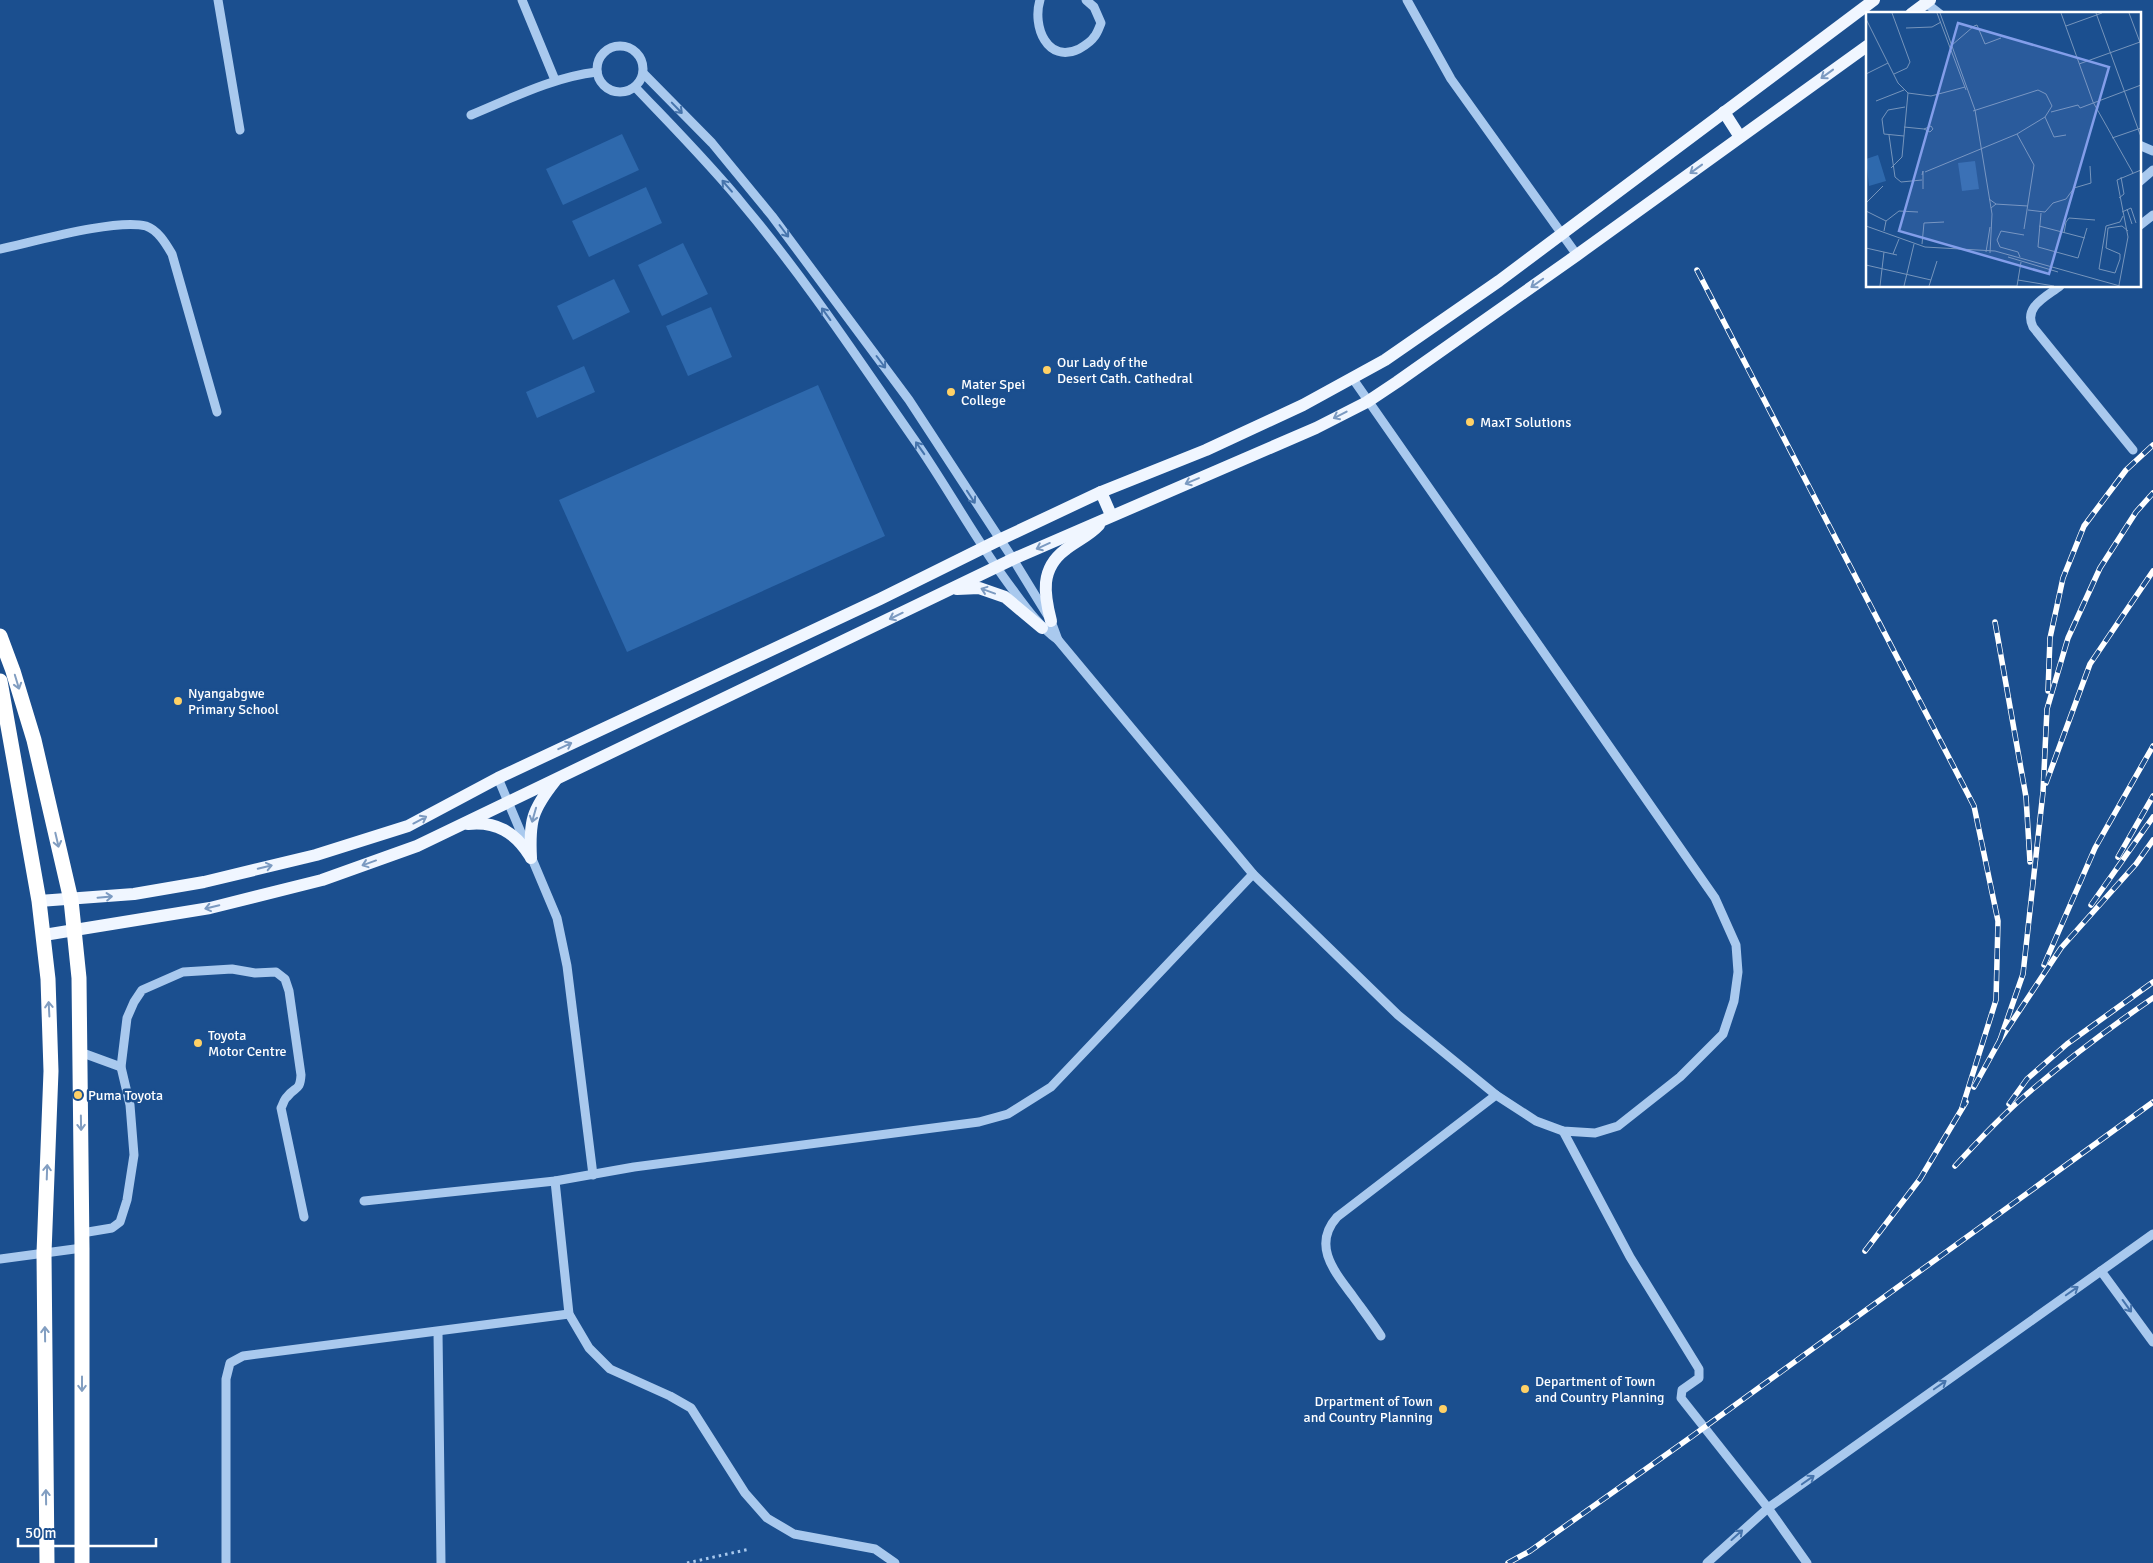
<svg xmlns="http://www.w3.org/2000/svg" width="2153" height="1563" font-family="Signika,sans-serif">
	<rect width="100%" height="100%" fill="#1b4f8f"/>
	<!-- green -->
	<g fill="#2e69ad">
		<path d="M 622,134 L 639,170 L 563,205 L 546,169 Z"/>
		<path d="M 646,187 L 662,223 L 589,257 L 572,221 Z"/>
		<path d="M 683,243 L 708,294 L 662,316 L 638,265 Z"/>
		<path d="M 614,279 L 630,312 L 573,340 L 557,306 Z"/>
		<path d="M 711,307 L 732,357 L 688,376 L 666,326 Z"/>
		<path d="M 584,366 L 595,392 L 537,418 L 526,392 Z"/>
		<path d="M 818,385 L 885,536 L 627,652 L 559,500 Z"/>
	</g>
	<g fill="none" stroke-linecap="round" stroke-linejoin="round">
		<!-- path -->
		<path stroke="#a9c9ee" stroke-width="3" stroke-dasharray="2.5 4" stroke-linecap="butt" d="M 687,1563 L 750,1549"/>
		<!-- minor -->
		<g stroke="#a9c9ee" stroke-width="9">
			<path d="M 218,0 L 240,130"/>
			<path d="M 522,0 L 555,80"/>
			<path d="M 1040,0 C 1032,26 1047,64 1079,49 C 1084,46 1091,42 1094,37 C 1097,34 1099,28 1101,23 L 1094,7 L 1086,0"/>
			<path d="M 1407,0 L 1451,79 L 1577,255"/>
			<path d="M 1926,3 L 1940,14"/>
			<circle cx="620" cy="69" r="23"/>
			<path d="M 643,73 L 712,143 L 772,216 L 909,400 L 1013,559 L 1051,621 L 1058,640"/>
			<path d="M 635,87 C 672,126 711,165 745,207 C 808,282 862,365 918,445 C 951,493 978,544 1013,590 C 1027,609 1039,626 1058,640 L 1253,874 L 1398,1015 L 1496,1095 L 1536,1121 L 1563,1131 L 1595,1133 L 1618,1126 L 1680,1077 L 1723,1034 L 1734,1001 L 1738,972 L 1736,945 L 1715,898 L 1353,379"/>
			<path d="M 471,115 C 512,98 553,77 597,72"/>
			<path d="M 2139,145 L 2153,151"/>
			<path d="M 2139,182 L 2153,170"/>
			<path d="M 2139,226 L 2153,215"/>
			<path d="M 0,249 C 33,242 116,218 146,226 C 158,230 166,244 172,254 L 217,412"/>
			<path d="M 2060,286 C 2046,297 2023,307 2033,327 L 2133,450"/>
			<path d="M 498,778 L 557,918 L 567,966 L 593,1175"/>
			<path d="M 80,1052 L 121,1067"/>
			<path d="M 1563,1131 L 1630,1257 L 1699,1369 L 1699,1378 L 1682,1390 L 1681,1398 L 1768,1508 L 1807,1563"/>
			<path d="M 555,1181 L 569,1314 L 589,1348 L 610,1369 L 670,1396 L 691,1408 L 745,1493 L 767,1518 L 794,1534 L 875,1549 L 895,1563"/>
			<path d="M 364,1201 L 555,1181 L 634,1167 L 979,1122 L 1008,1114 L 1051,1087 L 1253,874"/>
			<path d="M 82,1233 L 112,1228 L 120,1222 L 127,1200 L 134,1155 L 130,1105 L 121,1067 L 127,1018 L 134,1002 L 142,990 L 183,972 L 232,969 L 255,973 L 276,972 L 285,979 L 289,991 L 301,1075 C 300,1092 295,1086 287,1097 C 284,1099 283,1105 281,1108 L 304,1217"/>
			<path d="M 0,1259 L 82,1248"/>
			<path d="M 2101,1271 L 2153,1342"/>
			<path d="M 438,1332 L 441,1563"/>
			<path d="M 1381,1336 C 1372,1322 1362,1309 1352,1295 C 1334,1271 1312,1245 1337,1217 L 1496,1095"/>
			<path d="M 226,1563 L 226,1379 L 230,1363 L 243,1356 L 569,1314"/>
			<path d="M 1707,1563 L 1768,1508 L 2153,1234"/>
		</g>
		<!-- major -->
		<g stroke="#f0f6ff" stroke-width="12">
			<path d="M 1911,14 L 1930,0"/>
			<path d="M 1724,112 L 1740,137"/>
			<path d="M 1101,492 L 1111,515"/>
			<path d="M 957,589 L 979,588 L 1005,597 L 1042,628"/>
			<path d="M 1051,621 C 1044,594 1040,569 1065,550 C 1076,541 1089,536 1099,525"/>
			<path d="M 468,824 C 496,821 515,832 530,856"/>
			<path d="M 531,858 C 529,821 532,810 555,781"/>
			<path d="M 39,901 L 134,894 L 204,882 L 316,855 L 408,826 L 498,778 L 880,599 L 999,540 L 1101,492 L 1206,450 L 1303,405 L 1385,360 L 1499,281 L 1874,0"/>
			<path d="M 44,935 L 210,908 L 322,880 L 417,846 L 1013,559 L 1316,428 L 1367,402 L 1397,382 L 1577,255 L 1867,46"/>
		</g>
		<!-- highway -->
		<g stroke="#fff" stroke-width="15">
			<path d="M 0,636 L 13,671 L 34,740 L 71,900 L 79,978 L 82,1248 L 82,1563"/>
			<path d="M 0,681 L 39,901 L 48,979 L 51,1071 L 44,1253 L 47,1563"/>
		</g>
		<!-- rail casing -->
		<g stroke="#fff" stroke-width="5.5">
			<g id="rail">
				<path d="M 1697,270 L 1974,806 L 1998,921 L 1996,1000 L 1962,1108"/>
				<path d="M 1995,622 L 2026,797 L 2030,862"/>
				<path d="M 2048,691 L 2050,638 L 2063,578 L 2084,526 L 2126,470 L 2153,445"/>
				<path d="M 2046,783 L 2090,664 L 2153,571"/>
				<path d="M 2118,857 L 2153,796"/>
				<path d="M 2091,905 L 2153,817"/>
				<path d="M 2044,965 L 2095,848 L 2153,746"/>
				<path d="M 2000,1040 L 2023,974 L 2043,792 L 2047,709 L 2068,638 L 2100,568 L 2136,512 L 2153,493"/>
				<path d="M 1974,1087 L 2000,1040 L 2061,948 L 2136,864 L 2153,840"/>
				<path d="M 2009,1104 L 2027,1079 L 2067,1044 L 2153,982"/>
				<path d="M 1955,1166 C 1980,1139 2005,1112 2034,1088 C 2072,1056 2112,1026 2153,998"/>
				<path d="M 1865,1251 L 1920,1179 L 1966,1102"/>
				<path d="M 1508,1563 L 1530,1551 L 1691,1437 L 2153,1102"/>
			</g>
		</g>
		<!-- rail -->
		<use href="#rail" stroke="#1b4f8f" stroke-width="4" stroke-dasharray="11" stroke-linecap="butt"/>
	</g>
	<!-- one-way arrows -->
	<defs><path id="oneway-shaft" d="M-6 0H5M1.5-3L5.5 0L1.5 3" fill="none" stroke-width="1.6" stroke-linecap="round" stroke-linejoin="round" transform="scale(1.25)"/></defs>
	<g stroke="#7b9ac1">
		<use href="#oneway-shaft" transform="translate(1827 74) rotate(144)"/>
		<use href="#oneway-shaft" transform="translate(1696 169) rotate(144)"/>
		<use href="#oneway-shaft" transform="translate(1537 283) rotate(145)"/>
		<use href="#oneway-shaft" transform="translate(1340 415) rotate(153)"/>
		<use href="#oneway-shaft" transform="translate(1192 481) rotate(157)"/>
		<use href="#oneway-shaft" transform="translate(1043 546) rotate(156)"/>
		<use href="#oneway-shaft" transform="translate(988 591) rotate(-160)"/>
		<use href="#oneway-shaft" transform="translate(896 616) rotate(154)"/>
		<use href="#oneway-shaft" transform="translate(565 746) rotate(-25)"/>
		<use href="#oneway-shaft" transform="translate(534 815) rotate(106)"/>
		<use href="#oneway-shaft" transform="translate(420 820) rotate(-28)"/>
		<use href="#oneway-shaft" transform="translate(369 863) rotate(160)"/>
		<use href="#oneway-shaft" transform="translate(265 867) rotate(-14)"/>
		<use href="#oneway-shaft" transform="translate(105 897) rotate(-5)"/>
		<use href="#oneway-shaft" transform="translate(212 907) rotate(167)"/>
	</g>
	<g stroke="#4674ac">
		<use href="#oneway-shaft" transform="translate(677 108) rotate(46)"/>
		<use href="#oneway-shaft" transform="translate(727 186) rotate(-131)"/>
		<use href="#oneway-shaft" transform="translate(784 231) rotate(53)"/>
		<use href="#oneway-shaft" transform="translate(826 314) rotate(-126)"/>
		<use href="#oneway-shaft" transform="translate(881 362) rotate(53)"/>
		<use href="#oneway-shaft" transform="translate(920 448) rotate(-125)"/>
		<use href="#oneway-shaft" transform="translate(971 497) rotate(57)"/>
		<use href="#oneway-shaft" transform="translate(2072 1291) rotate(-35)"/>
		<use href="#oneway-shaft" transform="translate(2127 1306) rotate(54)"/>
		<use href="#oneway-shaft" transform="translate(1940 1385) rotate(-35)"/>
		<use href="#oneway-shaft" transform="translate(1808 1480) rotate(-35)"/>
		<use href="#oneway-shaft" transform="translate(1737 1535) rotate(-42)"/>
	</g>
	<g stroke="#829ec1">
		<use href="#oneway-shaft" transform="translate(17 682) rotate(73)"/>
		<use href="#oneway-shaft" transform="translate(57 840) rotate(77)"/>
		<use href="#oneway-shaft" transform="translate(49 1009) rotate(-93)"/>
		<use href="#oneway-shaft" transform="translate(81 1123) rotate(89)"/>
		<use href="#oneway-shaft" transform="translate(47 1172) rotate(-88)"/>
		<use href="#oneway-shaft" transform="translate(45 1334) rotate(-91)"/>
		<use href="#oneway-shaft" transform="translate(82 1384) rotate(90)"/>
		<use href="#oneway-shaft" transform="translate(46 1497) rotate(-91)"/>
	</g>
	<!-- markers -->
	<g fill="#ffd166" stroke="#1b4f8f" stroke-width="2">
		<circle cx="1047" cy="370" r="5"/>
		<circle cx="951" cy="392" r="5"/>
		<circle cx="1470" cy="422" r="5"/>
		<circle cx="178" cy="701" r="5"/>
		<circle cx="198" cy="1043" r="5"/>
		<circle cx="78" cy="1095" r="5"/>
		<circle cx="1525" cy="1389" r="5"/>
		<circle cx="1443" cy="1409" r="5"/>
	</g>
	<g text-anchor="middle" stroke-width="5" stroke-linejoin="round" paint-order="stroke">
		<!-- poi labels -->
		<g font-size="14" fill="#fff" stroke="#1b4f8f" text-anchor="start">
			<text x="1057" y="367">Our Lady of the<tspan x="1057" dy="16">Desert Cath. Cathedral</tspan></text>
			<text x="961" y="389">Mater Spei<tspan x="961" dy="16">College</tspan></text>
			<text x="1480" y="427">MaxT Solutions</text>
			<text x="188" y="698">Nyangabgwe<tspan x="188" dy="16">Primary School</tspan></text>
			<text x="208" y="1040">Toyota<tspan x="208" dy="16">Motor Centre</tspan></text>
			<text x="88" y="1100">Puma Toyota</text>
			<text x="1535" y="1386">Department of Town<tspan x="1535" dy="16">and Country Planning</tspan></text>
			<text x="1433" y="1406" text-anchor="end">Drpartment of Town<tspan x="1433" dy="16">and Country Planning</tspan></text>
		</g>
	</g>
	<!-- overview -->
	<g transform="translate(1866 12)">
		<rect width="275" height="275" fill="#1b4f8f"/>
		<path d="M 12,143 L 20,169 L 3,174 L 0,147 ZM 109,149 L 113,177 L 96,179 L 92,151 Z" fill="#2e69ad"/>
		<path fill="none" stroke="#7695bc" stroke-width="1" d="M 26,1 L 44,50 L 41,56 L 28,62M 71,1 L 100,78M 74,1 L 109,98 L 126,202 L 124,241M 195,1 L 227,90 L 267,161M 230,1 L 275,125M 263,1 L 275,33M 0,7 L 32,71 L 42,81 L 65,84 L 99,75M 108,14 L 111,13 L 119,32 L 135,26M 200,14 L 236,1M 40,16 L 66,15 L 75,10M 86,33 L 108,14M 213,52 L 274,30M 0,62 L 22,51M 10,89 L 38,78M 185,100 L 212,93 L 214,96 L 275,73M 179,105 L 188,125 L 200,123M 38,115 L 58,117 L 65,114 L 67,117 L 64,120 L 58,117M 151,122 L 168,153 L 158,217M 23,123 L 29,165 L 35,170 L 56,168M 38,124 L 18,122 L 16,107 L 22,98 L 39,95M 246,126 L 275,116M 25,156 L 36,145 L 42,81M 59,160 L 151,122 L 179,105 L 186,94 L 180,82 L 172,78 L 107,99M 56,163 L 57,159 L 57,177M 253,186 L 258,182 L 255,165M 123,187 L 130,192 L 125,196M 0,191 L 17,174M 129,192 L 162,194M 261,197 L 266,212M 162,198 L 179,200 L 187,191 L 200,187 L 208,176 L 225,171 L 224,154M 0,199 L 20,209M 256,200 L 265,196 L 270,211M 175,201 L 172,235 L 212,246 L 221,216M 257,204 L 254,210 L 240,214 L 233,257 L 249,261 L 254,247 L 254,242 L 240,236 L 242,216 L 256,214 L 262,219M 0,214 L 59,235 L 129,239 L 254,274M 173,214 L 219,226M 18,219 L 20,209 L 33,199 L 52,200M 198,221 L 200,210 L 203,206 L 229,208M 56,232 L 58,211 L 78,210M 0,236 L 31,243M 120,240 L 124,215M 27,242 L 33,227M 142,245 L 192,260M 154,245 L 152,240 L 134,235 L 131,228 L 135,219 L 158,223M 0,253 L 65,268M 152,268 L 188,274M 253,273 L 262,225 L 251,168 L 275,158M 14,274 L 18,240M 38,274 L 48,232M 63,274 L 71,249M 124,274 L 151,274M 151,274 L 155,250"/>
		<path fill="#839eea" fill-opacity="0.15" stroke="#839eea" stroke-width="2.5" d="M 92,11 L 243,55 L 183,262 L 33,219 Z"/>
		<rect width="275" height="275" fill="none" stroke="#fff" stroke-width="2.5"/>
	</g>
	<!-- scale -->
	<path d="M18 1538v8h138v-8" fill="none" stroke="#ffffff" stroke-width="2.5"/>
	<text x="25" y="1538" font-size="15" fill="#ffffff" stroke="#1b4f8f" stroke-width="4" paint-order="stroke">50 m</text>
</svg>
